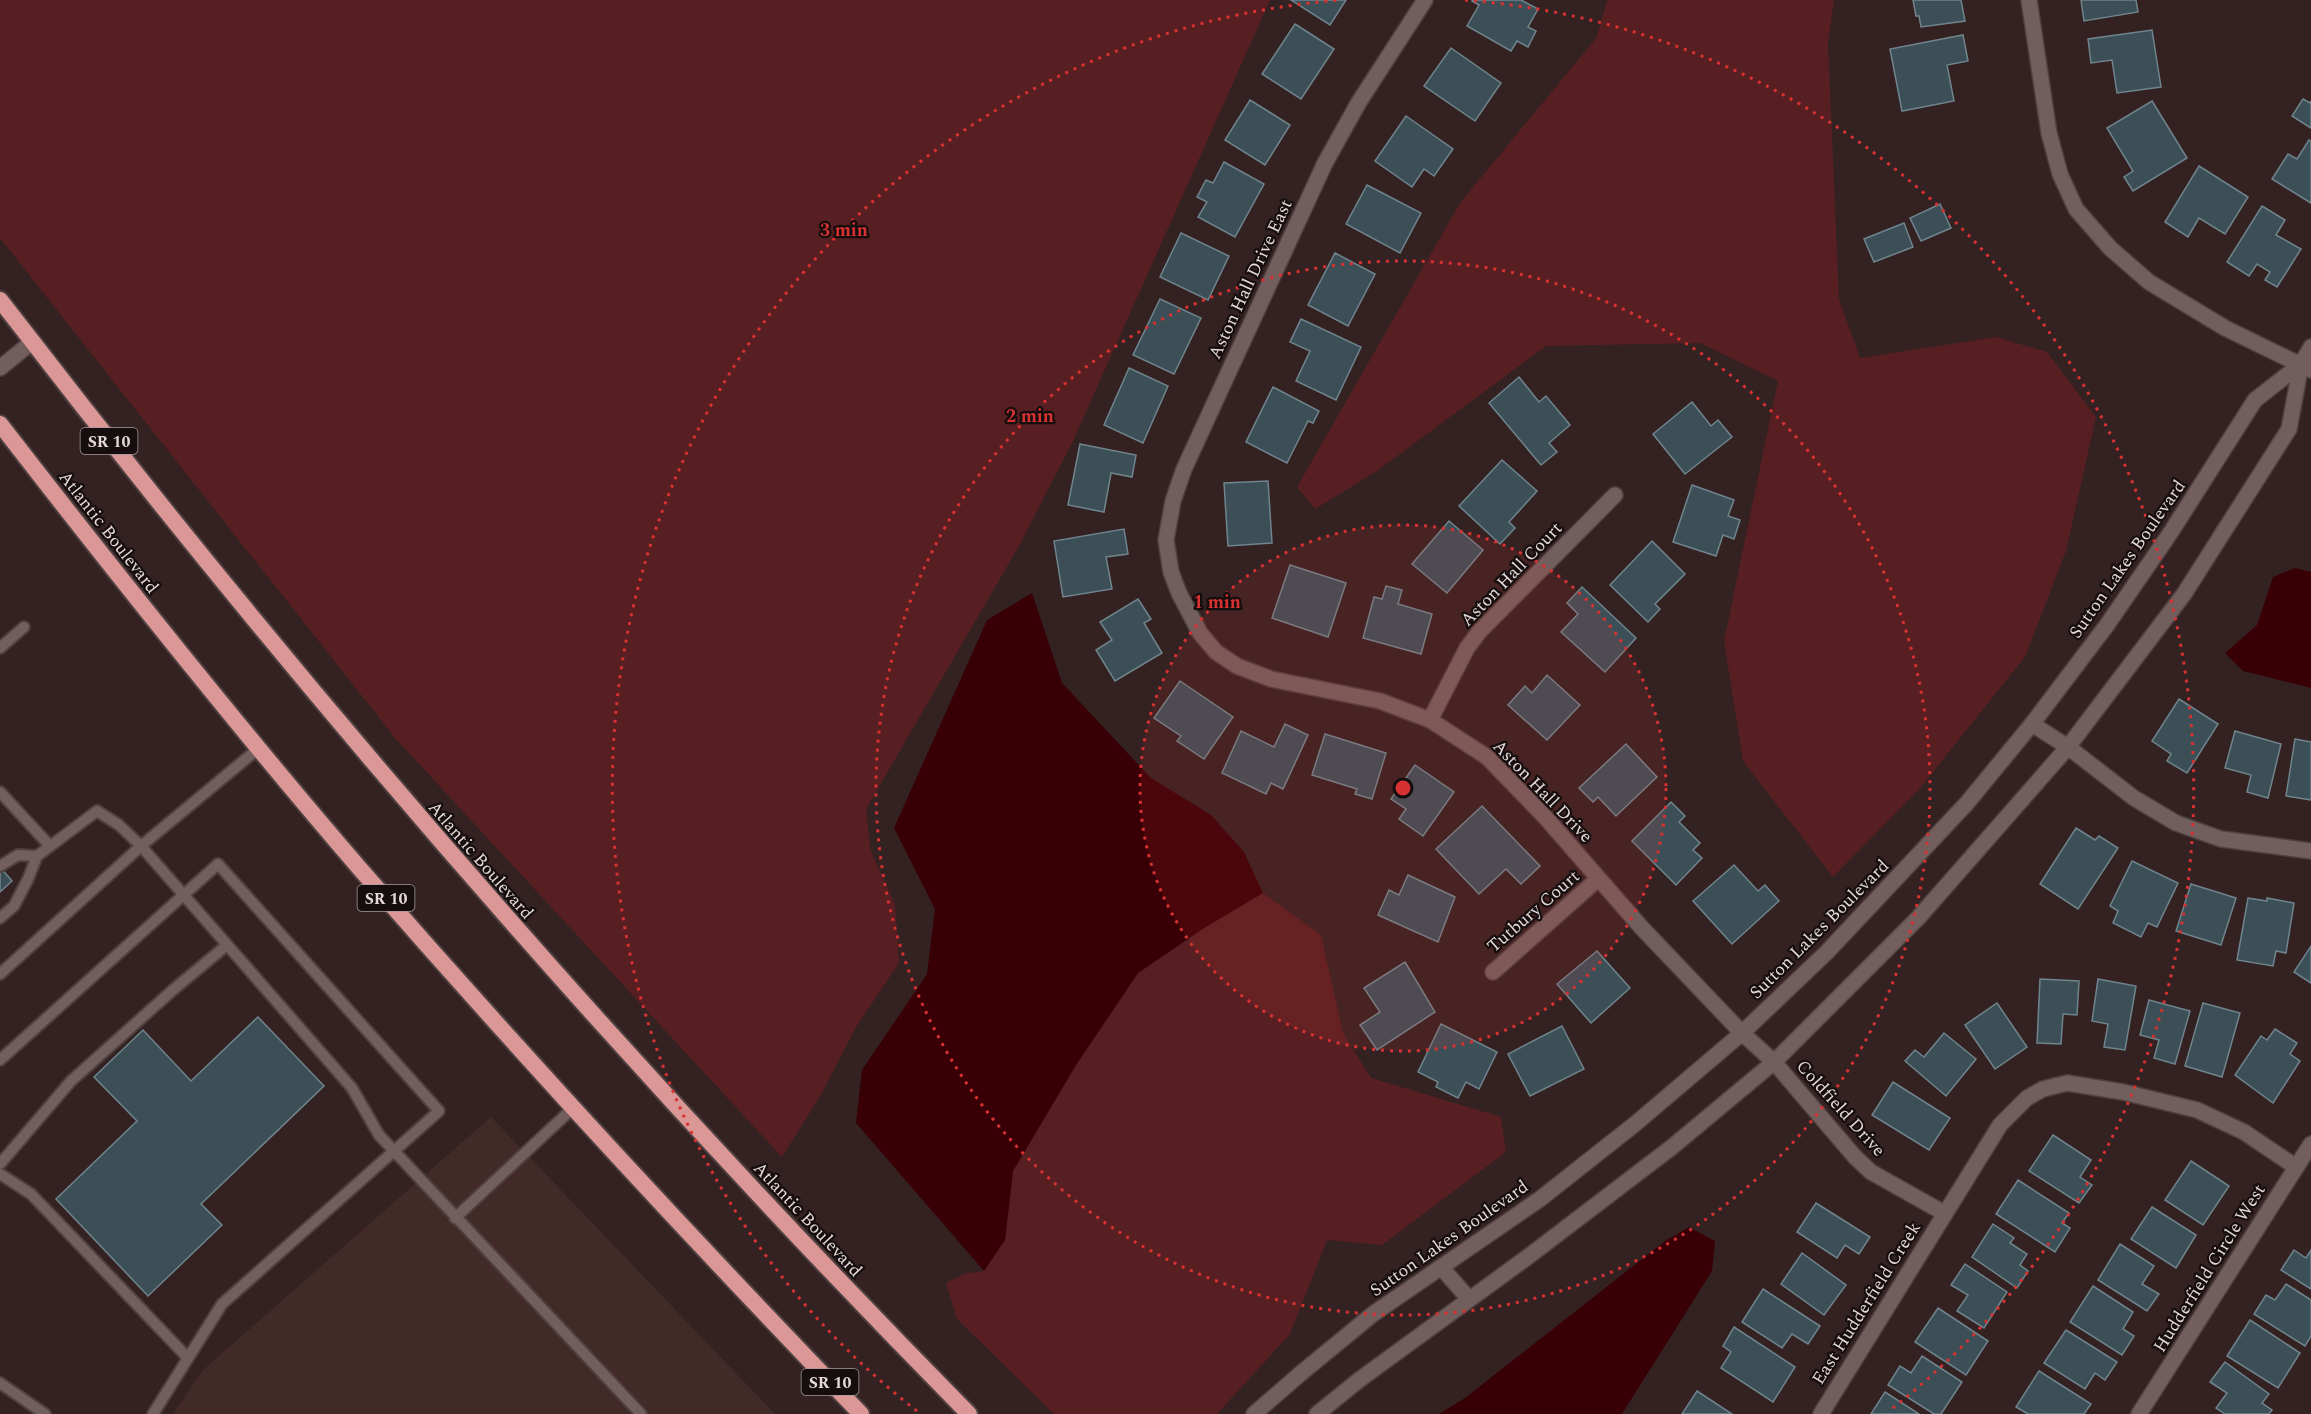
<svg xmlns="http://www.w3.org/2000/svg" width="2311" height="1414" font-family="Spectral,serif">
	<rect width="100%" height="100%" fill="#342222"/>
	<!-- built -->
	<path fill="#422a29" d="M 491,1117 L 775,1414 L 173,1414 L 203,1370 Z"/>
	<!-- green -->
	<g fill="#571f22">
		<path d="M 0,0 L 1270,0 L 1073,441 L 1019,546 L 866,809 L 871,852 L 895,904 L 899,963 L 856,1027 L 822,1093 L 782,1157 L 396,739 L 0,238 Z"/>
		<path d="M 1607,0 L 1834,0 L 1828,43 L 1839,299 L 1860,358 L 1996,337 L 2047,352 L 2096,417 L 2066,551 L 2025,657 L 1921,787 L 1833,877 L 1743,761 L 1724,641 L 1778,381 L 1700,343 L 1546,346 L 1377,471 L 1315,509 L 1297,487 L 1460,203 L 1597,37 Z"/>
		<path d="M 1263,893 L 1321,935 L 1343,1033 L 1371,1078 L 1501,1117 L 1506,1152 L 1382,1245 L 1327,1240 L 1290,1334 L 1217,1414 L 1054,1414 L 957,1319 L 946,1283 L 964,1274 L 984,1271 L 1005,1240 L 1013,1171 L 1076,1065 L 1138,973 L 1204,928 Z"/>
	</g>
	<!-- water -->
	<g fill="#380006">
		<path d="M 2295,568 L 2311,572 L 2311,688 L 2243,671 L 2225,653 L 2257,625 L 2273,577 Z"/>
		<path d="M 1032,593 L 1062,683 L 1151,778 L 1211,815 L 1244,852 L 1263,893 L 1204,928 L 1138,973 L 1076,1065 L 1013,1171 L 1005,1240 L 984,1271 L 856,1123 L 862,1070 L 927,974 L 935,909 L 894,828 L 987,620 Z"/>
		<path d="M 1689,1227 L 1715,1241 L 1712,1271 L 1622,1414 L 1439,1414 L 1465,1398 L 1665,1241 Z"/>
	</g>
	<!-- building -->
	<g fill="#3c4f57" stroke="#6f848c" stroke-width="1.5">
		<path d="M 1291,0 L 1346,0 L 1330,25 Z"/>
		<path d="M 1473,0 L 1521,0 L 1538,9 L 1528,27 L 1536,31 L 1528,47 L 1517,41 L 1511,51 L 1467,26 L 1479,5 L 1472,1 Z"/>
		<path d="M 1913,0 L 1961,0 L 1965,21 L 1921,27 L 1919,16 L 1916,16 Z"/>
		<path d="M 2081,0 L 2136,0 L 2138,12 L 2084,21 Z"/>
		<path d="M 1295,24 L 1334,49 L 1301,99 L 1262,74 Z"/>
		<path d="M 2152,30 L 2161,87 L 2117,93 L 2112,60 L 2091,63 L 2088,39 Z"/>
		<path d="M 1963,35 L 1968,61 L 1947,65 L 1954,101 L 1902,111 L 1890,49 Z"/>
		<path d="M 1451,48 L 1501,83 L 1475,121 L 1424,86 Z"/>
		<path d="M 2303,99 L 2310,103 L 2311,101 L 2311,128 L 2292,116 Z"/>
		<path d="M 1250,100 L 1290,125 L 1265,165 L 1225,140 Z"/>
		<path d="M 2152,101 L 2187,158 L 2133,191 L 2124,177 L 2133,171 L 2107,128 Z"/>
		<path d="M 1406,116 L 1453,149 L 1434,176 L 1424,169 L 1412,187 L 1375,161 Z"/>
		<path d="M 2309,140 L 2311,141 L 2311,203 L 2272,179 L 2288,154 L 2297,159 Z"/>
		<path d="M 1224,162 L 1264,184 L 1235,237 L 1198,217 L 1207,202 L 1197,197 L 1206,180 L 1213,183 Z"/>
		<path d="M 2199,166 L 2248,197 L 2225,234 L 2199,218 L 2188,237 L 2165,222 Z"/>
		<path d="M 1367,185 L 1421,213 L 1400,253 L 1346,224 Z"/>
		<path d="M 1940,204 L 1951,228 L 1921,241 L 1910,218 Z"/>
		<path d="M 2262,206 L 2285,220 L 2276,235 L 2301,249 L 2277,287 L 2265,280 L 2270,272 L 2257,264 L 2249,276 L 2227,262 Z"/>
		<path d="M 1904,223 L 1913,247 L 1874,262 L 1864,239 Z"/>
		<path d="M 1181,233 L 1229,256 L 1208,300 L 1160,277 Z"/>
		<path d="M 1335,253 L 1375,274 L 1348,326 L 1308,305 Z"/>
		<path d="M 1160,299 L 1201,318 L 1174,374 L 1133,355 Z"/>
		<path d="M 1301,319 L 1361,347 L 1336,400 L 1296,381 L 1310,351 L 1290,342 Z"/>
		<path d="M 1129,368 L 1168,386 L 1143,443 L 1104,425 Z"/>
		<path d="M 1519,377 L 1539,402 L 1546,396 L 1570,425 L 1549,443 L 1557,452 L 1541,465 L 1489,403 Z"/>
		<path d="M 1273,387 L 1319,411 L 1313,423 L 1308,421 L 1287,463 L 1246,442 Z"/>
		<path d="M 1692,402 L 1711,426 L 1718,420 L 1732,437 L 1685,474 L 1653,434 Z"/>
		<path d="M 1080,444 L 1136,455 L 1132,477 L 1111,473 L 1104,512 L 1068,505 Z"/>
		<path d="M 1502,460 L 1537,491 L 1509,522 L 1515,528 L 1500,544 L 1459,506 Z"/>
		<path d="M 1268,481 L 1272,543 L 1228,546 L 1224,483 Z"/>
		<path d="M 1692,485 L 1734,500 L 1728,516 L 1740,520 L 1734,539 L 1723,535 L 1716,556 L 1673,542 Z"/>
		<path d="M 1449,521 L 1483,550 L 1447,593 L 1412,564 Z"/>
		<path d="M 1124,529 L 1128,554 L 1106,557 L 1112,589 L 1063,597 L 1054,541 Z"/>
		<path d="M 1652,541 L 1685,574 L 1655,604 L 1660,609 L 1648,622 L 1610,585 Z"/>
		<path d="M 1290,565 L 1346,583 L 1328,637 L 1272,618 Z"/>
		<path d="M 1386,586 L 1402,590 L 1398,604 L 1432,614 L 1421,654 L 1363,638 L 1374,597 L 1382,599 Z"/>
		<path d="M 1582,587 L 1636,638 L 1605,672 L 1561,632 L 1578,614 L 1567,603 Z"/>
		<path d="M 1138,599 L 1151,619 L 1144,623 L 1162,653 L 1115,681 L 1096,650 L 1112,640 L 1100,622 Z"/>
		<path d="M 1547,675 L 1580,705 L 1547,740 L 1508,705 L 1525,686 L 1532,693 Z"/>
		<path d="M 1180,681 L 1233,717 L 1204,759 L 1177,741 L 1181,736 L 1154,718 Z"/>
		<path d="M 2179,699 L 2218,724 L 2187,773 L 2167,761 L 2171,754 L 2152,741 Z"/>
		<path d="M 1285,724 L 1308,735 L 1283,789 L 1271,783 L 1266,794 L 1222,773 L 1241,731 L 1274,747 Z"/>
		<path d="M 2235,731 L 2281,744 L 2268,798 L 2247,792 L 2251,775 L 2225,768 Z"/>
		<path d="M 1325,734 L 1386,753 L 1372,799 L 1355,794 L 1357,789 L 1312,775 Z"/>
		<path d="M 2295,739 L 2311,742 L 2311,800 L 2286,796 Z"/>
		<path d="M 1626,744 L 1657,777 L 1616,816 L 1598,797 L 1593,802 L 1579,788 Z"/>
		<path d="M 1415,765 L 1454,792 L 1423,836 L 1399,819 L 1406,809 L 1391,799 Z"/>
		<path d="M 1671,802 L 1685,816 L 1679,822 L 1700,843 L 1693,850 L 1702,858 L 1676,885 L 1632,841 Z"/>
		<path d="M 1482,806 L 1540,866 L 1521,884 L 1506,869 L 1479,894 L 1436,849 Z"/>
		<path d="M 2076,828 L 2095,840 L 2099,836 L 2118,848 L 2078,909 L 2040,884 Z"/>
		<path d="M 2132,861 L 2178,883 L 2157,927 L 2148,923 L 2141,937 L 2113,923 L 2118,911 L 2110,906 Z"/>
		<path d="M 1734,865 L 1758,891 L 1765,885 L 1779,901 L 1732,944 L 1693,901 Z"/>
		<path d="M 0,867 L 12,881 L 0,892 Z"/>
		<path d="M 1408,875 L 1455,897 L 1438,942 L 1378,915 L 1389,890 L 1399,895 Z"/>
		<path d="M 2191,884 L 2236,898 L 2221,945 L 2176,931 Z"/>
		<path d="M 2248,898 L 2267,901 L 2267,898 L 2294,903 L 2286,953 L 2276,951 L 2273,966 L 2237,960 Z"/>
		<path d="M 2311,946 L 2311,983 L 2294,972 Z"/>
		<path d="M 1597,951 L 1630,988 L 1591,1023 L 1557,984 Z"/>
		<path d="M 1405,962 L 1435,1012 L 1377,1050 L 1360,1025 L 1380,1012 L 1364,988 Z"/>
		<path d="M 2040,979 L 2079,981 L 2077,1015 L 2063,1014 L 2061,1044 L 2037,1043 Z"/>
		<path d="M 2098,979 L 2136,986 L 2125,1050 L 2104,1047 L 2108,1024 L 2092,1021 Z"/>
		<path d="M 2149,1000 L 2190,1011 L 2175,1064 L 2154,1058 L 2159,1040 L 2140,1035 Z"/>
		<path d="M 1997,1003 L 2027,1047 L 1995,1069 L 1965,1025 Z"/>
		<path d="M 2203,1003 L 2240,1013 L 2222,1077 L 2185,1066 Z"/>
		<path d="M 258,1017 L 324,1086 L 201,1204 L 222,1225 L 148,1296 L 56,1199 L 137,1121 L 94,1077 L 143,1030 L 191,1081 Z"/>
		<path d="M 1441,1024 L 1497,1052 L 1479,1089 L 1466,1082 L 1458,1098 L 1436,1087 L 1438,1082 L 1418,1072 Z"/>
		<path d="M 1562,1026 L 1584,1069 L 1530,1096 L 1508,1054 Z"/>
		<path d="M 2275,1029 L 2297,1043 L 2290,1054 L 2300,1061 L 2273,1103 L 2235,1075 L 2261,1036 L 2267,1040 Z"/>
		<path d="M 1944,1033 L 1976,1059 L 1946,1096 L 1905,1061 L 1915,1050 L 1924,1057 Z"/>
		<path d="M 1893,1082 L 1950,1118 L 1929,1150 L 1872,1115 Z"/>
		<path d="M 2053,1135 L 2091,1160 L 2080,1177 L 2092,1185 L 2079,1203 L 2029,1171 Z"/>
		<path d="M 2191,1161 L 2229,1186 L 2203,1225 L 2165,1200 Z"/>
		<path d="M 2018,1180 L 2069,1213 L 2062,1223 L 2070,1228 L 2055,1252 L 1996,1214 Z"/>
		<path d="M 1816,1203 L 1870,1237 L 1859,1254 L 1845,1245 L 1837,1258 L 1797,1232 Z"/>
		<path d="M 2152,1207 L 2196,1235 L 2176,1268 L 2131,1239 Z"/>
		<path d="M 1993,1224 L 2014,1238 L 2010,1243 L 2027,1254 L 2020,1265 L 2028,1271 L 2017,1288 L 1972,1257 Z"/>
		<path d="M 2120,1244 L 2154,1266 L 2142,1284 L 2159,1294 L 2147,1311 L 2098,1280 Z"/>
		<path d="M 2294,1250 L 2306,1258 L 2311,1250 L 2311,1289 L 2281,1270 Z"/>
		<path d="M 1802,1253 L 1846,1285 L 1824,1315 L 1781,1284 Z"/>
		<path d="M 1965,1264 L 2007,1292 L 1984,1328 L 1957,1311 L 1968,1295 L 1951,1285 Z"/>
		<path d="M 2286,1284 L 2311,1300 L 2311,1336 L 2305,1346 L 2254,1314 L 2266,1295 L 2275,1300 Z"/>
		<path d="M 2093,1286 L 2133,1312 L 2123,1329 L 2134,1336 L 2122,1355 L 2070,1322 Z"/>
		<path d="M 1763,1289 L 1820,1326 L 1808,1344 L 1792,1334 L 1782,1348 L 1742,1322 Z"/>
		<path d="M 1938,1308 L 1988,1341 L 1966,1375 L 1915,1342 Z"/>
		<path d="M 2250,1320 L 2300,1353 L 2278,1388 L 2227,1356 Z"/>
		<path d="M 1734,1327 L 1795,1367 L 1773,1402 L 1721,1368 L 1731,1352 L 1723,1346 Z"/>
		<path d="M 2066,1330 L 2117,1362 L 2105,1380 L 2095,1373 L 2085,1389 L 2044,1363 Z"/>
		<path d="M 1922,1356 L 1962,1382 L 1941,1414 L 1934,1414 L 1888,1385 L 1900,1366 L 1911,1373 Z"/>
		<path d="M 2225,1362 L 2269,1394 L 2262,1403 L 2272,1410 L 2269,1414 L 2225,1414 L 2216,1408 L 2227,1393 L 2210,1382 Z"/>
		<path d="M 2039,1371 L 2091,1404 L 2084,1414 L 2028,1414 L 2016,1407 Z"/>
		<path d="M 1697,1391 L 1732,1414 L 1682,1414 Z"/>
		<path d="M 1885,1392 L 1919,1414 L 1871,1414 Z"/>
	</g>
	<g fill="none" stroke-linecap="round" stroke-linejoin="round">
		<!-- service casing -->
		<g stroke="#4f4040" stroke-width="14">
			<g id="service">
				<path d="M 0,648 L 24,627"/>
				<path d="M 0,792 L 50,846"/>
				<path d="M 0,866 L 18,855 L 37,856"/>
				<path d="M 0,918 L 14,906 L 28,879 L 37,856 L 97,811 L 119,825 L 141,846 L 259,748"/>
				<path d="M 0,974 L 141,846 L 352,1088 L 379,1135 L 641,1414"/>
				<path d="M 0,1060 L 218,864 L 439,1111 L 222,1304 L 153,1414"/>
				<path d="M 0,1164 L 71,1081 L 174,989 L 227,945"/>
				<path d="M 0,1174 L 31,1194 L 188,1358"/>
				<path d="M 455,1218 L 573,1108"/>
				<path d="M 0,1383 L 45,1414"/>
			</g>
		</g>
		<!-- minor casing -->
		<g stroke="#4f4040" stroke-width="18">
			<g id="minor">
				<path d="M 1425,0 L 1359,102 L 1325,163 L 1184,469 L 1173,501 L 1166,540 L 1171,572 L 1179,593 L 1200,633 L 1216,652 L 1237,666 L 1271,679 L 1380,701 L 1430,720 L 1487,757 L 1546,818 L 1641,927 L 1742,1033 L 1774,1062 L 1855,1157 L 1871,1172 L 1944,1213"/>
				<path d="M 2029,0 L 2049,133 L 2060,174 L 2076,209 L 2110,248 L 2149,282 L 2225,328 L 2311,370"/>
				<path d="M 0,368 L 32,342"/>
				<path d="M 1430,720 L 1467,648 L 1479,632 L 1615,495"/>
				<path d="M 2032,724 L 2068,747 L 2134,798 L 2176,823 L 2221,839 L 2311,851"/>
				<path d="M 1493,972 L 1598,879"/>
				<path d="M 1441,1267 L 1469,1299"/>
				<path d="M 1254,1414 L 1300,1374 L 1373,1314 L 1540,1199 L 1635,1124 L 1742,1033 L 1827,952 L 1967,803 L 2032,724 L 2107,625 L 2171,532 L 2255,400 L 2301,364 L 2311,347"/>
				<path d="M 1317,1414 L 1359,1380 L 1529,1256 L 1672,1147 L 1774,1062 L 1919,917 L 2068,747 L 2184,594 L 2289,429 L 2301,364"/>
				<path d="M 1821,1414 L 2000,1125 L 2027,1098 L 2043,1089 L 2067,1083 L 2123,1092 L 2197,1110 L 2244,1132 L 2296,1167"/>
				<path d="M 2139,1414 L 2311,1144"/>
			</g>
		</g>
		<!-- trunk casing -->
		<g stroke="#4f4040" stroke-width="20">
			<g id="trunk">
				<path d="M 0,300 C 301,691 623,1063 969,1414"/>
				<path d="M 0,424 C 117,575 236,725 361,870 C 523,1056 690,1237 861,1414"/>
			</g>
		</g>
		<!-- service -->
		<use href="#service" stroke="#735e5e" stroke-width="10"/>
		<!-- minor -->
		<use href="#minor" stroke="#735e5e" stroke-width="15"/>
		<!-- trunk -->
		<use href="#trunk" stroke="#db9796" stroke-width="16"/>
	</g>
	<!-- distance rings -->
	<circle cx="1403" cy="788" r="263" fill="#d73131" fill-opacity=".12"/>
	<g fill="none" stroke="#d73131" stroke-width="3" stroke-dasharray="3 6">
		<circle cx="1403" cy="788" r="263"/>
		<circle cx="1403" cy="788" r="527"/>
		<path d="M917 1411A790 790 0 0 1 1341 0M1465 0A790 790 0 0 1 1889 1411"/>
	</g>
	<g text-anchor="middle" stroke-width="4.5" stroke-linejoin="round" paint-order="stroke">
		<!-- shield labels -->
		<g fill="#160e0e" stroke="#a69b9b" stroke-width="1.5">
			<rect x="80.5" y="428" width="57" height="26" rx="4.5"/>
			<rect x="357.5" y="885" width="57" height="26" rx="4.5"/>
			<rect x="801.5" y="1369" width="57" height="26" rx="4.5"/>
		</g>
		<g font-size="16" font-weight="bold" fill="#e4d8d8">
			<text x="109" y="447">SR 10</text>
			<text x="386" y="904">SR 10</text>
			<text x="830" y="1388">SR 10</text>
		</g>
		<!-- street labels -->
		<g font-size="18" fill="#e4d8d8" stroke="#160e0e">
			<text transform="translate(1250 279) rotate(-65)" y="6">Aston Hall Drive East</text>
			<text transform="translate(109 532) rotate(52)" y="6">Atlantic Boulevard</text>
			<text transform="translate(2127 559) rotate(-55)" y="6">Sutton Lakes Boulevard</text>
			<text transform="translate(1511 574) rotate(-46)" y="6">Aston Hall Court</text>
			<text transform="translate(1543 791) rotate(46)" y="6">Aston Hall Drive</text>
			<text transform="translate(481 860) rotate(49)" y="6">Atlantic Boulevard</text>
			<text transform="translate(1533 911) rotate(-41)" y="6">Tutbury Court</text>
			<text transform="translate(1819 929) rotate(-45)" y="6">Sutton Lakes Boulevard</text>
			<text transform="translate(1841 1108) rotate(48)" y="6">Coldfield Drive</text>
			<text transform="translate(808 1219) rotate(47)" y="6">Atlantic Boulevard</text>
			<text transform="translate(1449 1238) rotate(-35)" y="6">Sutton Lakes Boulevard</text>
			<text transform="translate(2209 1268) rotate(-58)" y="6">Hudderfield Circle West</text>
			<text transform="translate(1866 1303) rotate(-58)" y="6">East Hudderfield Creek</text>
		</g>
	</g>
	<circle cx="1403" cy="788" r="9" fill="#d73131" stroke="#160e0e" stroke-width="3"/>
	<g font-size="18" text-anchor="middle" font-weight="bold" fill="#d73131" stroke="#160e0e" stroke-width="4.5" stroke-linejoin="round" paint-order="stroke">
		<text x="844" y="236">3 min</text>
		<text x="1030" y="422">2 min</text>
		<text x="1217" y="608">1 min</text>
	</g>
</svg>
